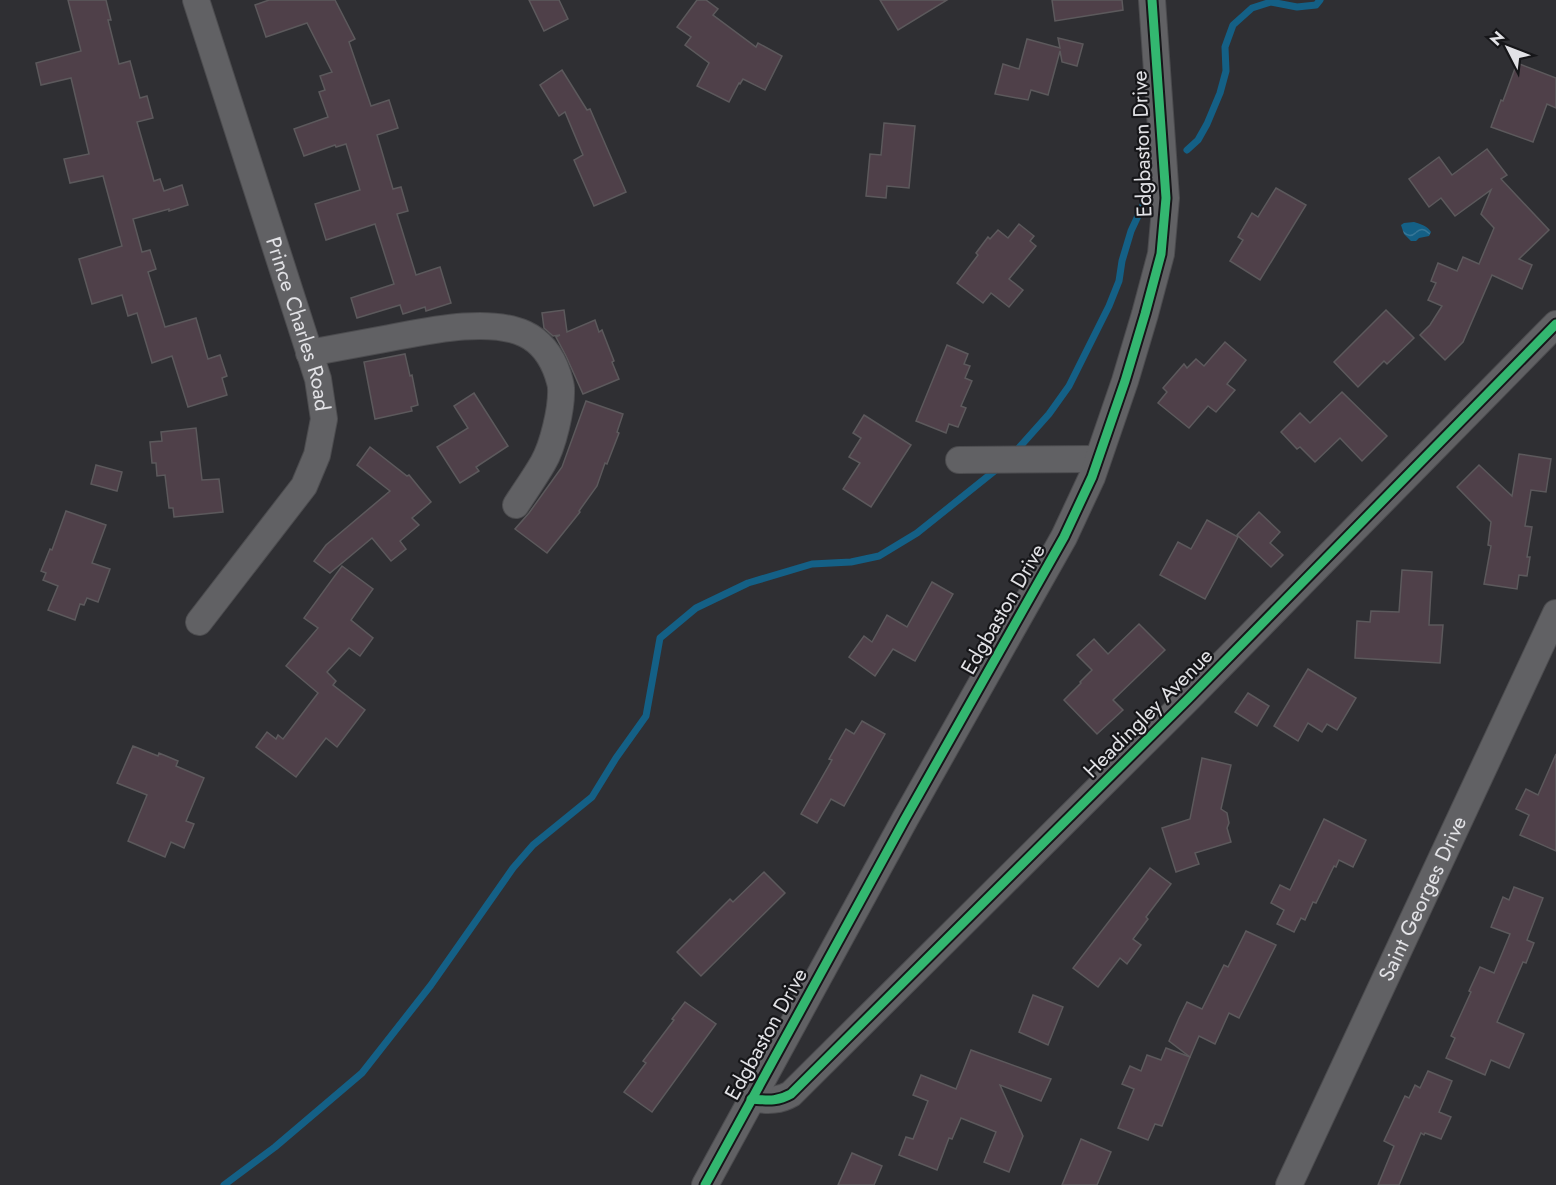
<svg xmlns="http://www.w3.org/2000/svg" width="1556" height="1185" font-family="Jost,sans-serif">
	<defs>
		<pattern id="water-waves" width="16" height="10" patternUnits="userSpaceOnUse" patternTransform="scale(1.5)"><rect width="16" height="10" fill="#146086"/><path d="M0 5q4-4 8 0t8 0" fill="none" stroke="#367697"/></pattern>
	</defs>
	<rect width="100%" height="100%" fill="#2f2f33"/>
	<!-- water -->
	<path fill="url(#water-waves)" d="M 1414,222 C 1420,224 1428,226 1431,232 L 1429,236 L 1419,238 L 1416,241 L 1411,241 L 1404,234 L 1401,225 L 1404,223 Z"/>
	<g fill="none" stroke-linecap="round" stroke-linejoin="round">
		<!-- stream -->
		<g stroke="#146086" stroke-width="7">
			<path d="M 1187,150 L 1198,140 L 1207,124 L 1220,93 L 1226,71 L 1225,47 L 1233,25 L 1252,8 L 1271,2 L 1297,7 L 1316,5 L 1320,0"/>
			<path d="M 1017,450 L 1049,414 L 1069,386 L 1109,306 L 1119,281 L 1122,261 L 1131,231 L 1143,205"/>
			<path d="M 224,1185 L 275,1147 L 362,1073 L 431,985 L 513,868 L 533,845 L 592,797 L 616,758 L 646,716 L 660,638 L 696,608 L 748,583 L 812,564 L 851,562 L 879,556 L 917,533 L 997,469"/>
		</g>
	</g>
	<!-- building -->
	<g fill="#4f4049" stroke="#5c595c" stroke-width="1.5">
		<path d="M 68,0 L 106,0 L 111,20 L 108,20 L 119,64 L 130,61 L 140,98 L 147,96 L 153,118 L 137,122 L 154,181 L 160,179 L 164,191 L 182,185 L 188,205 L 169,211 L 169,209 L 133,219 L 142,252 L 150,250 L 156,269 L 148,272 L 165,327 L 196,318 L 208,359 L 220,355 L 227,376 L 222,378 L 227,395 L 188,407 L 172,356 L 152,363 L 137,313 L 128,316 L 122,295 L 92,304 L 79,259 L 122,246 L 103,176 L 70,183 L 64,159 L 89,154 L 71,78 L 41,85 L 36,63 L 81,51 Z"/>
		<path d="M 269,0 L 335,0 L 355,39 L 349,42 L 371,106 L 389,100 L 398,128 L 377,135 L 393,189 L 401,187 L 408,211 L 397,214 L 416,275 L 440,267 L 451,303 L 426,311 L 425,307 L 403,314 L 400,305 L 357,318 L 351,298 L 394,284 L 375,224 L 326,240 L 315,204 L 360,190 L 346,144 L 336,147 L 335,145 L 304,156 L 294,129 L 328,117 L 319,92 L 325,90 L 320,76 L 332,72 L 307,23 L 266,37 L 255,5 Z"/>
		<path d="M 529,0 L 559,0 L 568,19 L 544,31 Z"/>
		<path d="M 697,0 L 706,0 L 718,9 L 713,15 L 756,47 L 758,43 L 782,56 L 765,90 L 743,79 L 740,84 L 739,83 L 729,102 L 697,86 L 709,63 L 685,45 L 691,37 L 677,27 Z"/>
		<path d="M 880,0 L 947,0 L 898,30 Z"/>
		<path d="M 1052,0 L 1122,0 L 1123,10 L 1055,21 Z"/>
		<path d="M 1058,38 L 1083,44 L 1077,66 L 1062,62 L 1060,51 L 1048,95 L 1031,90 L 1028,100 L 995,94 L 1003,64 L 1019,69 L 1027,39 L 1060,48 Z"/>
		<path d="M 1517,63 L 1556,78 L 1556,108 L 1547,104 L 1533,142 L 1491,127 L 1501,100 L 1503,101 Z"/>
		<path d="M 562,70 L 587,110 L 590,109 L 626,192 L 594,206 L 574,160 L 583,155 L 565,112 L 559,116 L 540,85 Z"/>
		<path d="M 884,123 L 915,126 L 909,188 L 887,186 L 886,198 L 866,196 L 870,154 L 881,155 Z"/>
		<path d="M 1487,149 L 1507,175 L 1501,179 L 1549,230 L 1519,259 L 1532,265 L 1522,289 L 1492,275 L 1463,342 L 1445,360 L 1420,335 L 1430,325 L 1442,306 L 1428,300 L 1436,283 L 1431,281 L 1438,263 L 1457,271 L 1463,257 L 1479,264 L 1494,228 L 1481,214 L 1491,190 L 1455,216 L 1441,198 L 1429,207 L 1409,179 L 1439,157 L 1452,175 Z"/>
		<path d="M 1276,188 L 1306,205 L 1260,280 L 1230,261 L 1243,240 L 1238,237 L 1252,213 L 1258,217 Z"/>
		<path d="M 1019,224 L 1034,236 L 1030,241 L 1036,246 L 1009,279 L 1023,290 L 1009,307 L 991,293 L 983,303 L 957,283 L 978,255 L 976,253 L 988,237 L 990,239 L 998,230 L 1008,238 Z"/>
		<path d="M 564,310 L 567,332 L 595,320 L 599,332 L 602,330 L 614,361 L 612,362 L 619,379 L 583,394 L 566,356 L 556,337 L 560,335 L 553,336 L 544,328 L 542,313 Z"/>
		<path d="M 1386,310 L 1414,338 L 1387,364 L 1384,361 L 1358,387 L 1334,362 Z"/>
		<path d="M 1225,342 L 1246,360 L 1227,384 L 1235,390 L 1216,412 L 1208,406 L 1189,428 L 1158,403 L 1167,392 L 1163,388 L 1184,364 L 1187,368 L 1196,359 L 1204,366 Z"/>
		<path d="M 947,345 L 968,354 L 964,364 L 970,366 L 965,378 L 972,381 L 961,406 L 966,408 L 958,427 L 949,424 L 946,433 L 916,421 Z"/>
		<path d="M 405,354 L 410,376 L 412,375 L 418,405 L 411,407 L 412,411 L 375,419 L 364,362 Z"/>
		<path d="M 1342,392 L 1387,436 L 1362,461 L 1340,438 L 1315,462 L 1300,447 L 1297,449 L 1281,432 L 1300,413 L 1310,423 Z"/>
		<path d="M 474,393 L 508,446 L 476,467 L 479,471 L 460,483 L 437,447 L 468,428 L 454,406 Z"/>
		<path d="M 586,401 L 623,414 L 617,432 L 619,433 L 607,464 L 605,463 L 597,486 L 579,511 L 580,512 L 547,553 L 515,529 L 529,513 L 562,467 Z"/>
		<path d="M 864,415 L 911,445 L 871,507 L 843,489 L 860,463 L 849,457 L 861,438 L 853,433 Z"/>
		<path d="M 196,428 L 202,480 L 219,479 L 223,512 L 174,517 L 173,508 L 169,508 L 165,475 L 157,476 L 156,463 L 152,463 L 150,442 L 162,441 L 161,432 Z"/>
		<path d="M 370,447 L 407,476 L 409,475 L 431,502 L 412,518 L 419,525 L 400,541 L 406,549 L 391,561 L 372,538 L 330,573 L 314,561 L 326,545 L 390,491 L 357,465 Z"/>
		<path d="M 1519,454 L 1551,459 L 1546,492 L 1531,490 L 1525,526 L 1532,527 L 1527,557 L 1530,557 L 1527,576 L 1519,575 L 1517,589 L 1484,584 L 1491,546 L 1488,545 L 1491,522 L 1457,487 L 1479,465 L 1512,496 Z"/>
		<path d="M 96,465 L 122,472 L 117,491 L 91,484 Z"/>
		<path d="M 66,511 L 106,525 L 92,563 L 110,569 L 98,602 L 87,598 L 84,605 L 80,604 L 75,620 L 48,610 L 58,586 L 43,580 L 46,573 L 41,571 L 50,549 L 52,550 Z"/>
		<path d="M 1259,512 L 1280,532 L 1270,543 L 1283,555 L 1271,567 L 1237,535 Z"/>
		<path d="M 1207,520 L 1238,537 L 1205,599 L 1160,575 L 1178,542 L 1191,549 Z"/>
		<path d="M 342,566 L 373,589 L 351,620 L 373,638 L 360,656 L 349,648 L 327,672 L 336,681 L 333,685 L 365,710 L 337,747 L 326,738 L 296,777 L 256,747 L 267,732 L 276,739 L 278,735 L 283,739 L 318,693 L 286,666 L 318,628 L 304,618 Z"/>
		<path d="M 1402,570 L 1432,572 L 1429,625 L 1443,625 L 1440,663 L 1355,658 L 1357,621 L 1370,622 L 1371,611 L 1399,612 Z"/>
		<path d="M 932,582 L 953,594 L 915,661 L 893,649 L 875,676 L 849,657 L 864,636 L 872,642 L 887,615 L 907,627 Z"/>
		<path d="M 1139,624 L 1165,650 L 1113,700 L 1123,710 L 1097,734 L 1064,700 L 1081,683 L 1080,682 L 1092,670 L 1077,655 L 1094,639 L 1108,654 Z"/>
		<path d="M 1308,669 L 1356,698 L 1337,730 L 1327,724 L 1322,732 L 1308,723 L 1298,741 L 1274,726 Z"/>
		<path d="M 1248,693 L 1269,706 L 1257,726 L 1235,712 Z"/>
		<path d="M 862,721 L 885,734 L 844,806 L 831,799 L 817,823 L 801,814 L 832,760 L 829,759 L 846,729 L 854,734 Z"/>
		<path d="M 133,746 L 158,756 L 159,753 L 178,761 L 176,766 L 204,778 L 186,821 L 194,824 L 184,848 L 171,842 L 165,857 L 128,841 L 147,795 L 117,783 Z"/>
		<path d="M 1556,754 L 1556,851 L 1520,835 L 1529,815 L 1516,809 L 1526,789 L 1538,795 Z"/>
		<path d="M 1202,758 L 1231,765 L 1221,809 L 1227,813 L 1229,823 L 1227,828 L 1231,842 L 1195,853 L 1199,864 L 1176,872 L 1162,828 L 1190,819 Z"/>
		<path d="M 1324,819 L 1366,840 L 1353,867 L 1339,860 L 1336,867 L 1334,866 L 1316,903 L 1313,902 L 1305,920 L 1301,918 L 1294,932 L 1277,924 L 1284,910 L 1271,903 L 1280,885 L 1290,890 Z"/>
		<path d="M 1150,868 L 1171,884 L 1146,917 L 1148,919 L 1133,939 L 1141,945 L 1127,964 L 1120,958 L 1098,987 L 1073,968 Z"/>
		<path d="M 764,872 L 785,893 L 701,976 L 677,952 L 730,899 L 733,902 Z"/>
		<path d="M 1514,887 L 1543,898 L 1527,940 L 1534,943 L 1526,963 L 1523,962 L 1497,1022 L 1524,1034 L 1509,1068 L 1491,1060 L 1485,1075 L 1446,1058 L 1455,1038 L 1451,1036 L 1471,992 L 1469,991 L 1480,967 L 1494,973 L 1510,934 L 1491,927 L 1503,897 L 1509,900 Z"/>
		<path d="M 1246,931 L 1276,945 L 1239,1018 L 1229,1013 L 1215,1044 L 1199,1036 L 1190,1057 L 1169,1041 L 1179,1018 L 1187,1002 L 1202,1009 L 1224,965 L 1228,967 Z"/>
		<path d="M 1033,995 L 1063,1007 L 1048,1045 L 1019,1032 Z"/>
		<path d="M 685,1002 L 716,1024 L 652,1112 L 624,1092 L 646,1063 L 643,1061 L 674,1020 L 672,1019 Z"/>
		<path d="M 1166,1048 L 1190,1057 L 1162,1126 L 1155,1124 L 1148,1140 L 1118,1128 L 1134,1089 L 1122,1084 L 1130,1066 L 1141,1071 L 1147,1055 L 1161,1060 Z"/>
		<path d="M 971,1050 L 1051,1079 L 1041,1101 L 1000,1085 L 1023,1136 L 1009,1172 L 984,1162 L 996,1132 L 961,1118 L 952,1139 L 949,1138 L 937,1170 L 899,1155 L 906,1137 L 913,1139 L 928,1101 L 913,1095 L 921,1075 L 956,1089 Z"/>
		<path d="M 1428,1071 L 1452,1081 L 1439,1112 L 1451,1117 L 1441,1139 L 1425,1133 L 1424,1135 L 1421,1133 L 1399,1185 L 1378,1185 L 1394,1146 L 1384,1141 L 1405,1096 L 1409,1098 L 1415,1085 L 1420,1088 Z"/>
		<path d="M 1081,1139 L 1111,1152 L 1097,1185 L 1062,1185 Z"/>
		<path d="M 852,1153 L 882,1166 L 874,1185 L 838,1185 Z"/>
	</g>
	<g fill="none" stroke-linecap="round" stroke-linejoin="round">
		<!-- minor casing -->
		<g stroke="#4c4c4f" stroke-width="28">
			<g id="minor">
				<path id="s1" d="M 196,0 L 318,379 L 324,419 L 317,455 L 304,486 L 199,622"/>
				<path d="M 309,353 C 336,348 363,343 390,338 C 427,331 489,317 525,334 C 542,342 552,357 558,375 C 559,379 561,384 561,388 C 562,408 553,446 543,463 C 535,477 525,491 516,505"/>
				<path d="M 959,460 L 1097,459"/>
				<path d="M 751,1099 C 767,1100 777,1102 791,1094 L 1188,699 L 1556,324"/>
				<path d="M 705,1185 L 905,819 L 1064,537 L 1092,477 L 1125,381 L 1145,314 L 1161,254 L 1166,198 L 1152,0"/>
				<path id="s2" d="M 1289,1185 L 1556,613"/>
			</g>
		</g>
		<!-- minor -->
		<use href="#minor" stroke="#616164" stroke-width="26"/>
		<!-- cycleway casing -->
		<g stroke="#161619" stroke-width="13">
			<g id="cycleway">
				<path d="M 751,1099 C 767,1100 777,1102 791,1094 L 1188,699 L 1556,324"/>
				<path d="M 705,1185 L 905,819 L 1064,537 L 1092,477 L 1125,381 L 1145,314 L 1161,254 L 1166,198 L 1152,0"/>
			</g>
		</g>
		<!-- cycleway -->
		<use href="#cycleway" stroke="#33b770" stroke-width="9"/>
	</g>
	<g text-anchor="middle" stroke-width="4.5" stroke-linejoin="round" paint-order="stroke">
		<!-- street labels -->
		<g font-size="21" fill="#e2e2e6" stroke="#161619">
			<text transform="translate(1142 144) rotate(-92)" y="7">Edgbaston Drive</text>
			<text dy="7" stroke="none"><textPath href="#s1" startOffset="340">Prince Charles Road</textPath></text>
			<text transform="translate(1003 609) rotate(-60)" y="7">Edgbaston Drive</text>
			<text transform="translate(1148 713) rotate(-45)" y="7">Headingley Avenue</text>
			<text dy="7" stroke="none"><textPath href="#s2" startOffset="316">Saint Georges Drive</textPath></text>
			<text transform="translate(766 1034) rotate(-61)" y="7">Edgbaston Drive</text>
		</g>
	</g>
	<!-- north arrow -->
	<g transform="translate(1508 48) rotate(312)" stroke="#161619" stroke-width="4.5" paint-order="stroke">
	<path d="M0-4.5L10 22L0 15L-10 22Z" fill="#e2e2e6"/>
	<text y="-9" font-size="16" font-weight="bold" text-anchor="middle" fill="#e2e2e6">N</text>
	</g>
</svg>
